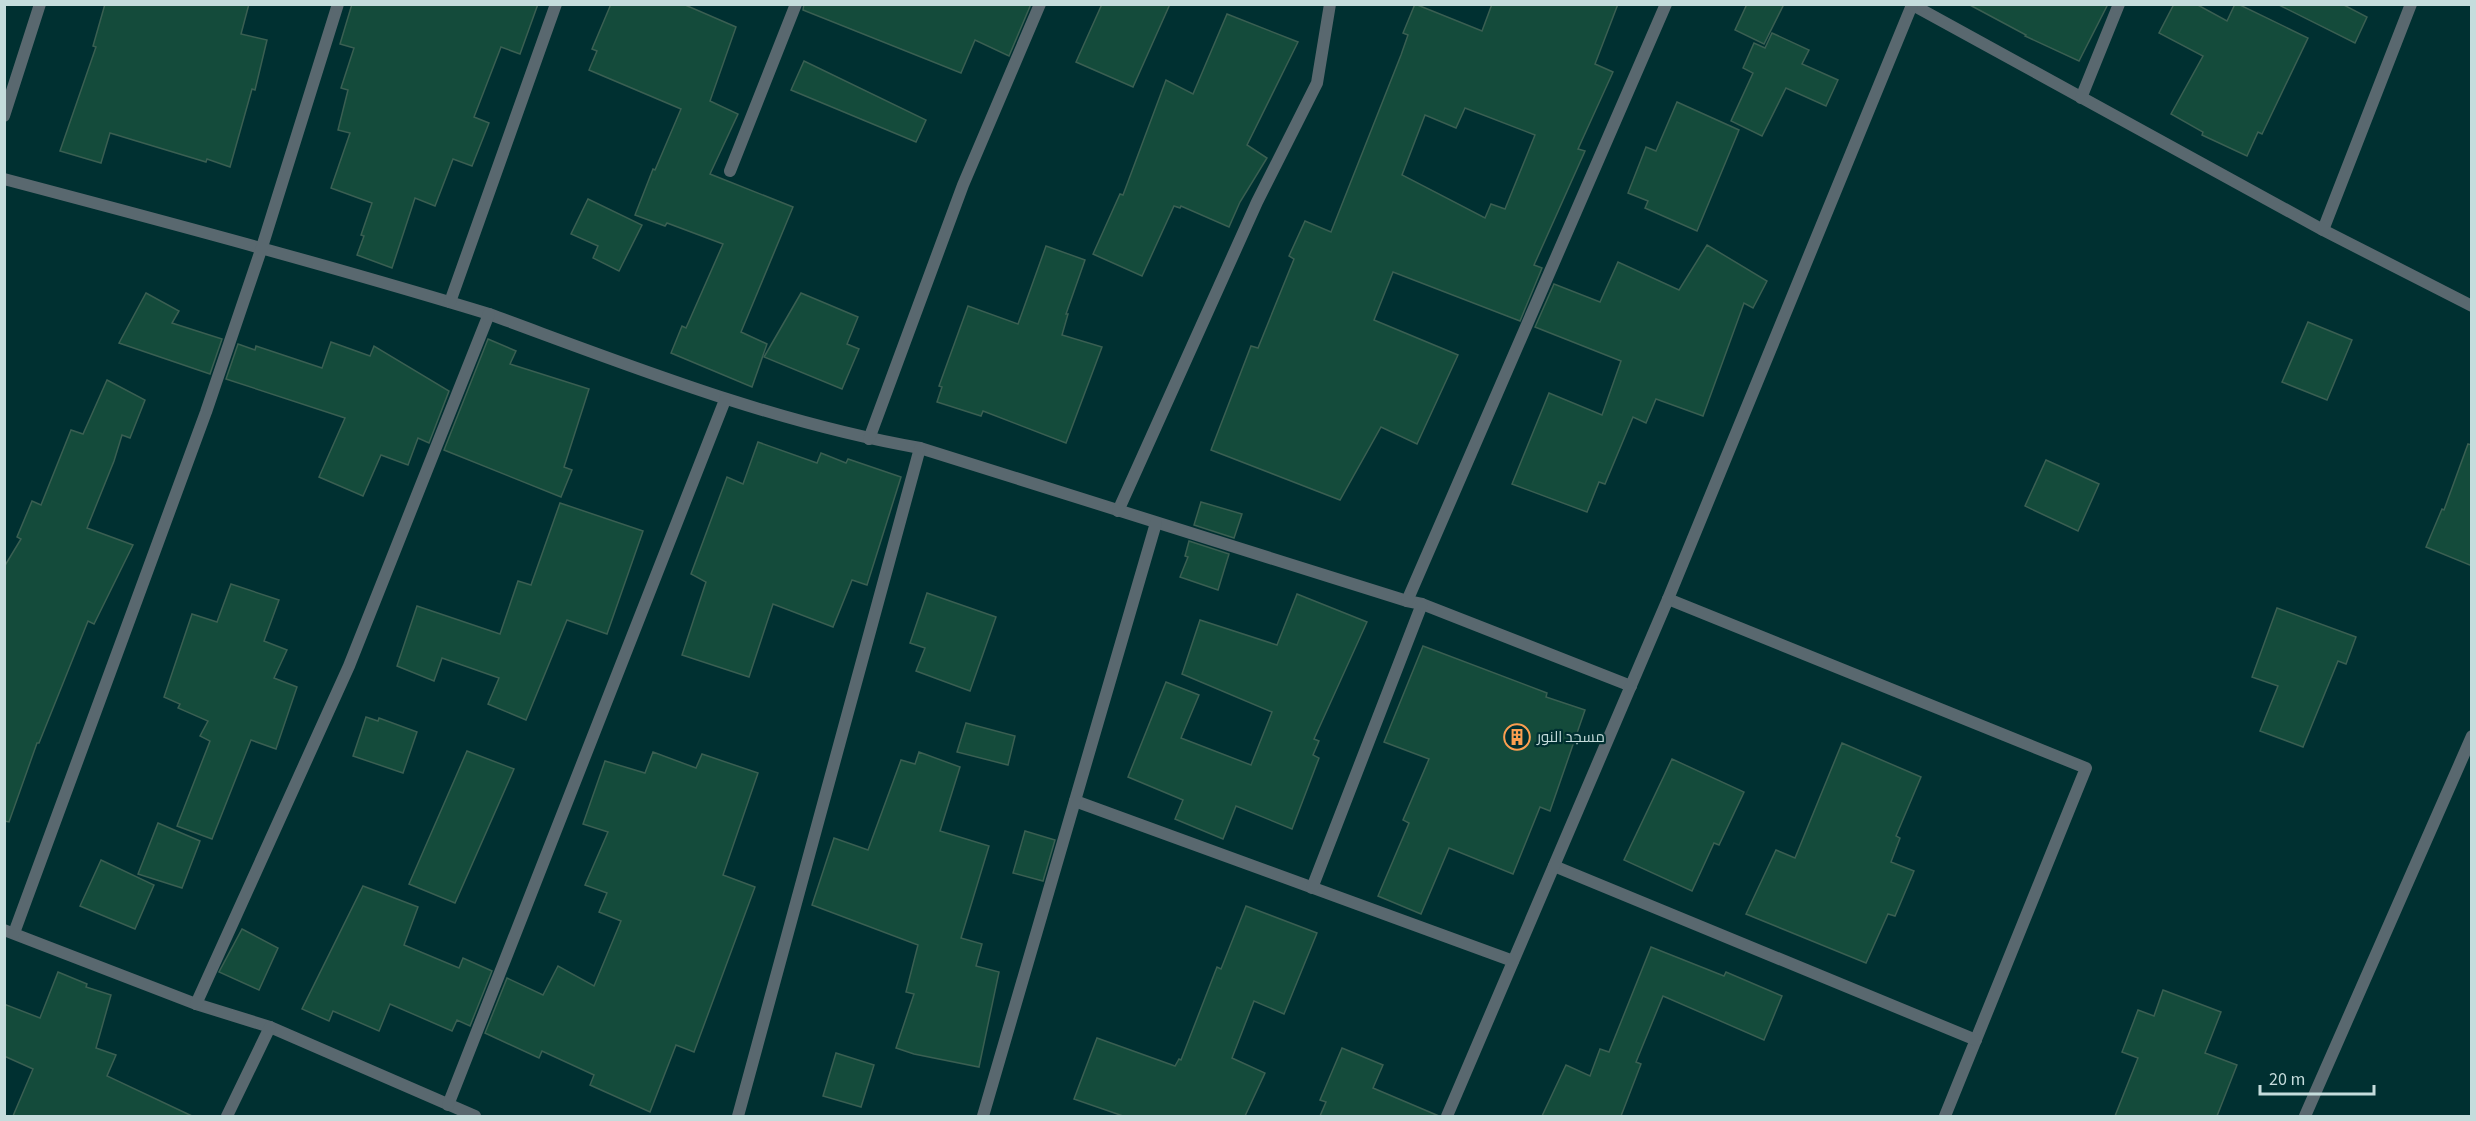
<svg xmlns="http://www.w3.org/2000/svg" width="2476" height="1121" font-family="'Source Sans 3',Cairo,sans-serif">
	<rect width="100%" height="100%" fill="#003031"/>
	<!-- building -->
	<g fill="#144b3b" stroke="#3a5f52" stroke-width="1.5" fill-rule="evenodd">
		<path d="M 105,4 L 249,4 L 241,34 L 267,40 L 255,90 L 252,89 L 230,167 L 207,159 L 206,162 L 110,133 L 101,163 L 60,151 L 96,47 L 93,46 Z"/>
		<path d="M 352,4 L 538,4 L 520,54 L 501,47 L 474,117 L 489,123 L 472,166 L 453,159 L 435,206 L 415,198 L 392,268 L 357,255 L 364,236 L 361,235 L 372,203 L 331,188 L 350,133 L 338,130 L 348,90 L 341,88 L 354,48 L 340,44 Z"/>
		<path d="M 611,4 L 683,4 L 736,27 L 710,101 L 738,114 L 710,174 L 793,207 L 741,332 L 767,344 L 752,387 L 671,353 L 682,326 L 686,328 L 723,244 L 667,223 L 665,226 L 635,215 L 653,169 L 655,170 L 681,109 L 589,70 L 597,51 L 592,49 Z"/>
		<path d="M 804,4 L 1031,4 L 1009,56 L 975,40 L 961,73 L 803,10 Z"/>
		<path d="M 1102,4 L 1170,4 L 1133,87 L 1076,62 Z"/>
		<path d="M 1415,4 L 1482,31 L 1492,4 L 1618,4 L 1595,64 L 1613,72 L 1578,149 L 1585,151 L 1534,265 L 1542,268 L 1520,321 L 1393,272 L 1374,320 L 1458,355 L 1417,444 L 1381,427 L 1340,500 L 1211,450 L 1251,346 L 1258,348 L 1294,259 L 1289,256 L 1305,221 L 1331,232 L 1401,55 L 1408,35 L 1403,33 ZM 1465,108 L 1535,135 L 1505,209 L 1491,204 L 1485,218 L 1402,175 L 1425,115 L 1456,128 Z"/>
		<path d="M 1747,4 L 1784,4 L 1764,44 L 1735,30 Z"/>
		<path d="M 1968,4 L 2108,4 L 2079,61 L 2025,36 L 2026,35 Z"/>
		<path d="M 2174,4 L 2196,4 L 2227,21 L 2235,4 L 2238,4 L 2308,38 L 2262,134 L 2258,132 L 2247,156 L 2202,135 L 2203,132 L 2171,114 L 2203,56 L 2159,33 Z"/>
		<path d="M 2277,4 L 2342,4 L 2367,17 L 2355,43 Z"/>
		<path d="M 1227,14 L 1298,42 L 1247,145 L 1267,158 L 1240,202 L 1229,227 L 1181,206 L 1180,208 L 1174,206 L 1142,276 L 1093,254 L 1120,194 L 1123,195 L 1166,80 L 1193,94 Z"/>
		<path d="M 1772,33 L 1809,50 L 1802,64 L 1838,80 L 1826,106 L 1786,88 L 1762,136 L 1731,121 L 1753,73 L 1743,68 L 1754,43 L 1765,48 Z"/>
		<path d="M 804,61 L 926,120 L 916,142 L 791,90 Z"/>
		<path d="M 1677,102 L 1739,130 L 1697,231 L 1645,208 L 1648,201 L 1628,193 L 1646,147 L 1656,151 Z"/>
		<path d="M 588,199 L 642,225 L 619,271 L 593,258 L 598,246 L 571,234 Z"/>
		<path d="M 1707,245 L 1767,281 L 1753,308 L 1744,303 L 1703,416 L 1656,399 L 1646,423 L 1633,417 L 1605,484 L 1599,482 L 1587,512 L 1512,484 L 1549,393 L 1602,415 L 1621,361 L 1535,327 L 1554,284 L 1600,302 L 1618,262 L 1679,290 Z"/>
		<path d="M 1046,246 L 1085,260 L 1066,314 L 1068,314 L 1062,335 L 1102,347 L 1066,443 L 983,411 L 981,416 L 937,402 L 942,387 L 939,386 L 968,306 L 1018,324 Z"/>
		<path d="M 146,293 L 179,311 L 172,323 L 222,339 L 210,374 L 119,343 Z"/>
		<path d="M 801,293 L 858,317 L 847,344 L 859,349 L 842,389 L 764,357 Z"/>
		<path d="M 2308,322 L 2352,340 L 2327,400 L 2282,382 Z"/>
		<path d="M 488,339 L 516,351 L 510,364 L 589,389 L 564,467 L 572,470 L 561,497 L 444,450 Z"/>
		<path d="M 331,342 L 370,356 L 374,346 L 449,391 L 429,443 L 418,438 L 408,465 L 381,455 L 363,496 L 319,477 L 345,418 L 226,379 L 238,344 L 255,350 L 256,346 L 322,368 Z"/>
		<path d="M 107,380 L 145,400 L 130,438 L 122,435 L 114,461 L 87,528 L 133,545 L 94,624 L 88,621 L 39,743 L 37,743 L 9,822 L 4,821 L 4,567 L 21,539 L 17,537 L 32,501 L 41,505 L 71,430 L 83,434 Z"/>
		<path d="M 758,442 L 817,463 L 821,453 L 846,463 L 848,459 L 901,477 L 867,585 L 852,580 L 833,627 L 773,604 L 749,677 L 682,655 L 706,582 L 691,574 L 727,477 L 743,484 Z"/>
		<path d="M 2468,444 L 2472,445 L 2472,566 L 2426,547 L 2442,509 L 2444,510 Z"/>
		<path d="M 2046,460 L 2099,484 L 2078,531 L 2025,506 Z"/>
		<path d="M 1201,502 L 1242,514 L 1234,538 L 1194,525 Z"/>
		<path d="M 560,503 L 643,531 L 607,634 L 567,620 L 526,720 L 488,704 L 499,678 L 442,658 L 434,681 L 397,666 L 417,606 L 500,634 L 518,581 L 531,585 Z"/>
		<path d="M 1189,541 L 1229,554 L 1218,590 L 1180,577 L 1188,557 L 1185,556 Z"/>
		<path d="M 231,584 L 279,600 L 264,641 L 287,650 L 274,678 L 297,687 L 276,749 L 251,740 L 212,839 L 177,826 L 210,741 L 200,736 L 208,721 L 178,708 L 180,704 L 164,697 L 192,614 L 217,622 Z"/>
		<path d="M 927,593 L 996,617 L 970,691 L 916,671 L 925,648 L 910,643 Z"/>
		<path d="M 1297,594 L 1367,622 L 1314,739 L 1319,741 L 1313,755 L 1319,758 L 1292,829 L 1236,806 L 1223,839 L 1175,819 L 1183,800 L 1128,777 L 1166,682 L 1199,695 L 1181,738 L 1251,765 L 1272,712 L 1182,674 L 1200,620 L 1277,645 Z"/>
		<path d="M 2277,608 L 2356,637 L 2346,664 L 2338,661 L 2303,747 L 2260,731 L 2278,686 L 2252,677 Z"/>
		<path d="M 1423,646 L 1547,693 L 1546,697 L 1585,710 L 1550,811 L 1540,807 L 1513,874 L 1449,848 L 1421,914 L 1378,896 L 1409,823 L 1403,820 L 1429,759 L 1384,742 Z"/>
		<path d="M 366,717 L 378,721 L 379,718 L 417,732 L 403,773 L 353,756 Z"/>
		<path d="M 966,723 L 1015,736 L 1008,765 L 957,752 Z"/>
		<path d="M 1842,743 L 1921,777 L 1896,836 L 1900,838 L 1891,862 L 1914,871 L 1895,916 L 1888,914 L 1866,963 L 1746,914 L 1776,850 L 1795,858 Z"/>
		<path d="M 467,751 L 514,769 L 455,903 L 409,884 Z"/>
		<path d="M 653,752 L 696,768 L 702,754 L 758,773 L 723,875 L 755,887 L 694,1052 L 676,1045 L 650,1112 L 590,1085 L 594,1075 L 542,1051 L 539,1058 L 485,1033 L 507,978 L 543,995 L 558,966 L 594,986 L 621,921 L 599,912 L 607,893 L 585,885 L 608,832 L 583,824 L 605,761 L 645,773 Z"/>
		<path d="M 919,752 L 960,767 L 940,831 L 989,846 L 961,938 L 982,944 L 976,966 L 999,972 L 979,1067 L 914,1054 L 896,1048 L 914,994 L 906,992 L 918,945 L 812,905 L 834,838 L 868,850 L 901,760 L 915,764 Z"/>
		<path d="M 1672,759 L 1744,792 L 1719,845 L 1714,843 L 1692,891 L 1624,860 Z"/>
		<path d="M 158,823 L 200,841 L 182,888 L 138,874 Z"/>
		<path d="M 1025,831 L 1055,840 L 1043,881 L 1013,873 Z"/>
		<path d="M 101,860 L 154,885 L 135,929 L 80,906 Z"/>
		<path d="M 363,886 L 418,907 L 404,945 L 459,968 L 463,958 L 492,971 L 470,1026 L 457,1020 L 452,1031 L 390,1004 L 379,1031 L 333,1011 L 329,1021 L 302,1009 Z"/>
		<path d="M 1246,906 L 1317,933 L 1284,1014 L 1254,1001 L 1232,1058 L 1265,1073 L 1245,1116 L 1123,1116 L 1074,1099 L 1097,1038 L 1175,1066 L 1179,1059 L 1181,1060 L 1217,967 L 1221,969 Z"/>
		<path d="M 242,929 L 278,948 L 259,990 L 219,972 Z"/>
		<path d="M 1651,947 L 1724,976 L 1726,972 L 1782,996 L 1764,1040 L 1663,996 L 1636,1062 L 1641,1064 L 1621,1116 L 1542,1116 L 1566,1065 L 1590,1076 L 1600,1049 L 1609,1052 Z"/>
		<path d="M 58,972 L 87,984 L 86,987 L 111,995 L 96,1048 L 116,1055 L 107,1076 L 192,1116 L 13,1116 L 33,1069 L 4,1056 L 4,1004 L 40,1018 Z"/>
		<path d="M 2163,990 L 2221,1012 L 2205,1053 L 2237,1065 L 2217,1116 L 2115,1116 L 2138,1058 L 2122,1052 L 2138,1010 L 2154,1016 Z"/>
		<path d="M 1342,1048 L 1383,1065 L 1373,1088 L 1439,1116 L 1320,1116 L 1326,1102 L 1320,1100 Z"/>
		<path d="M 836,1053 L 874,1065 L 861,1107 L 823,1096 Z"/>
	</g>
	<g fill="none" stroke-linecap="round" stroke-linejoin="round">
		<!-- minor -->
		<g stroke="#59686f" stroke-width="12">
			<path d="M 1911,4 L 2323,230 L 2472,306"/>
			<path d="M 2081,98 L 2119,4"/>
			<path d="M 4,116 L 40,4"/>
			<path d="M 730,171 L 796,4"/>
			<path d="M 4,179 C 167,222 328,265 489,314 C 631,366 771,422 920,448 L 1407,601 L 1422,604 L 1631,686"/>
			<path d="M 2323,230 L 2411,4"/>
			<path d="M 450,302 L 556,4"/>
			<path d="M 869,439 L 963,185 L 1040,4"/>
			<path d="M 1118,511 L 1257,202 L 1317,83 L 1330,4"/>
			<path d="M 1668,599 L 2086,768 L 1945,1116"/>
			<path d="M 1407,601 L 1666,4"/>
			<path d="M 1075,801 L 1513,961"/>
			<path d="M 1554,866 L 1976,1040"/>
			<path d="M 1312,888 L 1422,604"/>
			<path d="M 4,930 L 196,1004 L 270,1027 L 475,1116"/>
			<path d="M 14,933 L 206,412 L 262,247 L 338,4"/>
			<path d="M 196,1004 L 349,666 L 489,314"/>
			<path d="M 448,1105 L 725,400"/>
			<path d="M 227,1116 L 270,1027"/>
			<path d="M 738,1116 L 920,448"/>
			<path d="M 983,1116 L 1156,523"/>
			<path d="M 1447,1116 L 1668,599 L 1912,5"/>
			<path d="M 2305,1116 L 2472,736"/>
		</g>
	</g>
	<!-- icons -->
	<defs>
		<g id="building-ring" transform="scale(1.35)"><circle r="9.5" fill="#003031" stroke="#fb9e50" stroke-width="1.5"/><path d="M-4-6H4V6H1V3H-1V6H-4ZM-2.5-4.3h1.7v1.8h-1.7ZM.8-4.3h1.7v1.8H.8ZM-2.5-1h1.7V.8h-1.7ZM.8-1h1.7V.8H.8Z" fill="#fb9e50"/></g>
	</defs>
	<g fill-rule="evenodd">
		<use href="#building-ring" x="1517" y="737"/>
	</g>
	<g text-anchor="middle" stroke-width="4.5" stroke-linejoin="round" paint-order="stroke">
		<!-- poi labels -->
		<g font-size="15" fill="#c5dcdc" stroke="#003031" text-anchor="start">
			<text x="1537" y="742">مسجد النور</text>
		</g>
	</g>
	<!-- border -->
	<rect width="2476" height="1121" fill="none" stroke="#c5dcdc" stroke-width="12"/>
	<!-- scale -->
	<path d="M2260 1085v9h114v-9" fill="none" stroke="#c5dcdc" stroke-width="3"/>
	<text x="2269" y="1085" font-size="18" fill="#c5dcdc" stroke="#003031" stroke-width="4.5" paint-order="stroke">20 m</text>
</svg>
